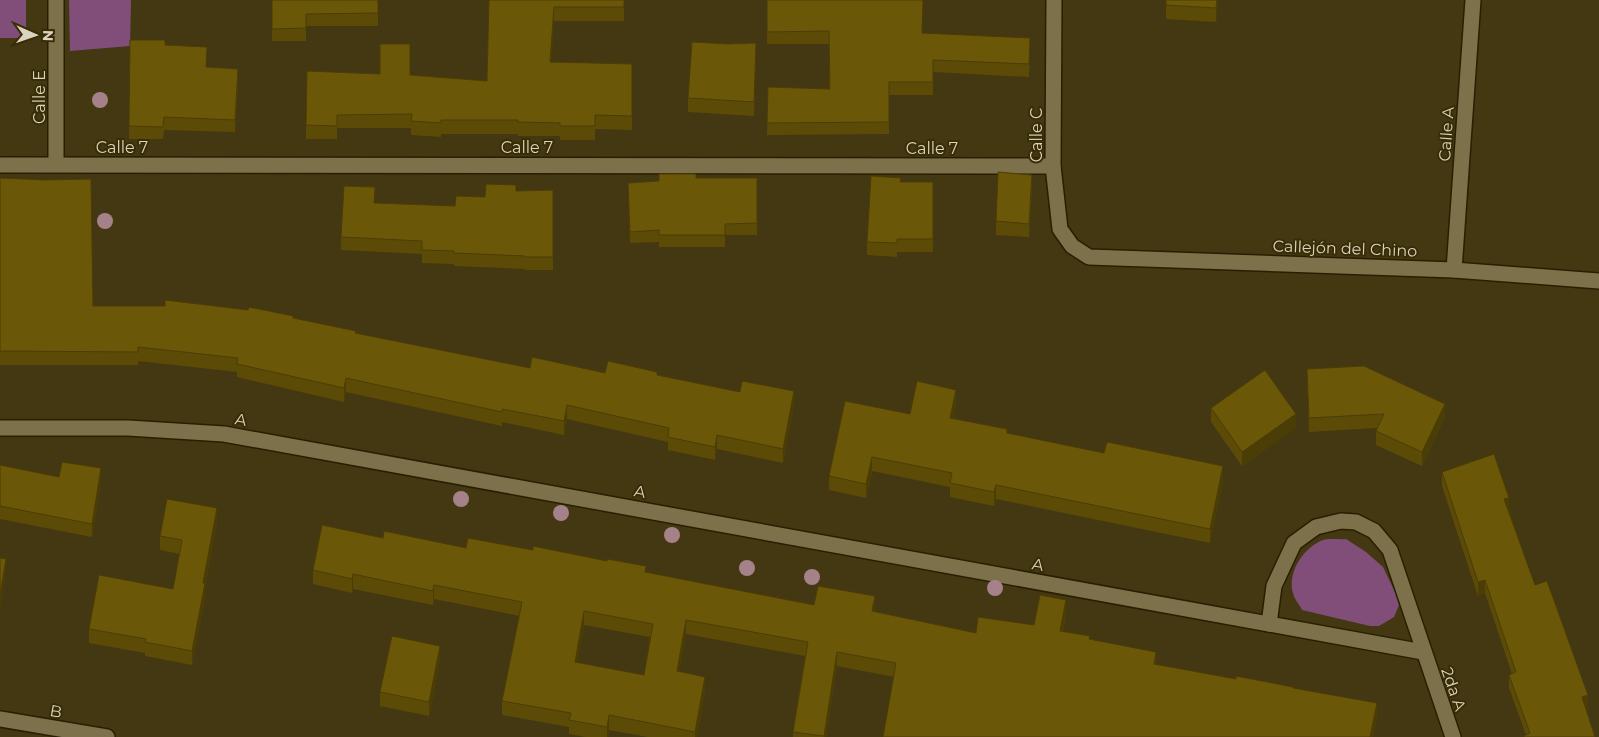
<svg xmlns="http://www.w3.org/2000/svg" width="1599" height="737" font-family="Montserrat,sans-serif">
	<rect width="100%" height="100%" fill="#433812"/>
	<!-- green -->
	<g fill="#814e7a">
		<rect x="0" y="0" width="26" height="38"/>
		<path d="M 69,0 L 131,0 L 130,46 L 70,51 Z"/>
		<path d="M 1346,539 L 1366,552 L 1383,567 L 1395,592 L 1399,605 L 1394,617 L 1379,626 L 1370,626 L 1302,610 C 1300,605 1294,599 1293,593 C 1287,572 1304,547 1323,540 C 1330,538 1339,540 1346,539 Z"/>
	</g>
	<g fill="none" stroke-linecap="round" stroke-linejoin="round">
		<!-- minor casing -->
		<g stroke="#281f03" stroke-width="18">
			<g id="minor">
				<path d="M 1054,0 L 1053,166 L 1060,229 L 1072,246 L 1089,257 L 1454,270 L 1599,281"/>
				<path d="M 56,164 L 56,0"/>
				<path d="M 0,165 L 1053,166"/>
				<path d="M 1454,270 L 1473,0"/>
				<path d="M 0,428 L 128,428 L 224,434 L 1423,652"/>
				<path d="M 1269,624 L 1274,586 L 1294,543 L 1316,527 L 1341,521 L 1356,522 L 1374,531 L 1390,550 L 1453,737"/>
				<path d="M 0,719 L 107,737"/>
			</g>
		</g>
		<!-- minor -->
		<use href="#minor" stroke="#7d714b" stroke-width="15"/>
	</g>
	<!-- trees -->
	<g fill="#a5828a">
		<circle cx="100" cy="100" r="8"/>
		<circle cx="105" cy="221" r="8"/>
		<circle cx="461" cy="499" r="8"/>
		<circle cx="561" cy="513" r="8"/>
		<circle cx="672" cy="535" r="8"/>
		<circle cx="747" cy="568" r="8"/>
		<circle cx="812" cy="577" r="8"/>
		<circle cx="995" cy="588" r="8"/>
	</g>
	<!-- wall -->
	<g fill="#5c4b07" fill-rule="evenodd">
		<path d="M 272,0 L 378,0 L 378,26 L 306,26 L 306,41 L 272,41 Z"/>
		<path d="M 489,0 L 624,0 L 624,21 L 554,21 L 551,62 L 632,64 L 632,130 L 595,129 L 595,140 L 560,140 L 560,136 L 518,136 L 518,134 L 441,134 L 441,137 L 411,135 L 411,128 L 337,128 L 337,139 L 306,139 L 306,125 L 410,75 L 487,81 Z"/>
		<path d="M 767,0 L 922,33 L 1030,51 L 1029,77 L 933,72 L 933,95 L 889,95 L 889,134 L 767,135 L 768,87 L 829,89 L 829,44 L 767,44 Z"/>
		<path d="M 1166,0 L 1218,0 L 1216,22 L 1166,19 Z"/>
		<path d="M 130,40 L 165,45 L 206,67 L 238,81 L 235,132 L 164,130 L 163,139 L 129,139 Z"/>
		<path d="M 756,43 L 754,116 L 688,112 L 688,98 L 729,44 Z"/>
		<path d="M 0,178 L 93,306 L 293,318 L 356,333 L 530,368 L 657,375 L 794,405 L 783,463 L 717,449 L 715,460 L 668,450 L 668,442 L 567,419 L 564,435 L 502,422 L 502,426 L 346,392 L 344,402 L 237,377 L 237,372 L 138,361 L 138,365 L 0,365 Z"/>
		<path d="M 696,178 L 757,178 L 757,235 L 725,235 L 725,247 L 659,247 L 659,242 L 630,243 L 628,183 Z"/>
		<path d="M 901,182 L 933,182 L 933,252 L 897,252 L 897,257 L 867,255 L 867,242 Z"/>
		<path d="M 1032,189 L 1029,237 L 996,235 L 996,221 Z"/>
		<path d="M 553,190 L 553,270 L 525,270 L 525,269 L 454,266 L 454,264 L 422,263 L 422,254 L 341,250 L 341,237 L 375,203 L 455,206 L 485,197 L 516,191 Z"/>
		<path d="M 1307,369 L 1445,417 L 1422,466 L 1376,445 L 1376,431 L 1377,428 L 1309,432 Z"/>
		<path d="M 956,404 L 953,418 L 1007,433 L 1223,480 L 1210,543 L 996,499 L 994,506 L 950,497 L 950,487 L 872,471 L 866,498 L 829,490 L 829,476 L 910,414 Z"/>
		<path d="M 1211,408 L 1296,428 L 1242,466 L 1211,422 Z"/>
		<path d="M 0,465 L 59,477 L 101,482 L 92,537 L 0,519 Z"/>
		<path d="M 1442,472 L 1509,511 L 1535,585 L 1588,709 L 1586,709 L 1595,737 L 1524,737 L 1524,736 L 1526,735 L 1509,688 L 1509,675 L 1512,674 L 1485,593 L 1478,596 L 1442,486 Z"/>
		<path d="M 217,522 L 205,588 L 205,597 L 192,665 L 145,656 L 145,653 L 89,643 L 89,629 L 173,589 L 180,554 L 160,550 L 160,536 Z"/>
		<path d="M 383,538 L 646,572 L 814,605 L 874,612 L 976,633 L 1034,625 L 1066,614 L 1063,632 L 1090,639 L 1156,665 L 1236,679 L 1293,688 L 1377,718 L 1373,737 L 883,737 L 894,677 L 837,666 L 826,737 L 793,737 L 793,732 L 805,656 L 686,634 L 679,672 L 705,691 L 697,737 L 648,737 L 609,730 L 608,737 L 585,737 L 569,734 L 569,727 L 502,715 L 502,701 L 520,616 L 434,599 L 433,605 L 353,589 L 352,593 L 313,584 L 313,570 ZM 584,625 L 650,637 L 644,675 L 577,663 Z"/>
		<path d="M 440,660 L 429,716 L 380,706 L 380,692 Z"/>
	</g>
	<!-- shaded-wall -->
	<g fill="#4b3d06">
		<path d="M 1217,0 L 1218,0 L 1216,22 L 1216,8 Z"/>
		<path d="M 554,7 L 554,21 L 550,76 L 550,62 Z"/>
		<path d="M 1030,38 L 1030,51 L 1029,77 L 1029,64 Z"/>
		<path d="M 238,69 L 238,81 L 235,132 L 235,120 Z"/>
		<path d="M 1032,175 L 1032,189 L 1029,237 L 1029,224 Z"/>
		<path d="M 346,378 L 346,392 L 344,402 L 344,388 Z"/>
		<path d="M 956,390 L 956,404 L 950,432 L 950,418 Z"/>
		<path d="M 794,391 L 794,405 L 783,463 L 783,449 Z"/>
		<path d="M 1445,404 L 1445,417 L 1422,466 L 1422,452 Z"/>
		<path d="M 567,405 L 567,419 L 564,435 L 564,421 Z"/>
		<path d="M 1296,414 L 1296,428 L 1242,466 L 1242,452 Z"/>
		<path d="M 717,435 L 717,449 L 715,460 L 715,447 Z"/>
		<path d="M 872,457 L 872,471 L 866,498 L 866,484 Z"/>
		<path d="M 1223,466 L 1223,480 L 1210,543 L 1210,529 Z"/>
		<path d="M 101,468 L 101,482 L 92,537 L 92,524 Z"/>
		<path d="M 996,485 L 996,499 L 994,506 L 994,492 Z"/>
		<path d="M 1509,498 L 1509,511 L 1504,499 Z"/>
		<path d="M 217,508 L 217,522 L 205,588 L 205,597 L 192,665 L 192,651 L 203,583 Z"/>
		<path d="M 6,559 L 6,573 L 0,609 L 0,595 Z"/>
		<path d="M 353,574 L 353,589 L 352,593 L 352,579 Z"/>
		<path d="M 1485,580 L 1485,593 L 1478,596 L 1478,582 Z"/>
		<path d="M 434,585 L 434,599 L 433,605 L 433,591 Z"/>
		<path d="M 875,596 L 875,610 L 872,625 L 872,611 Z"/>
		<path d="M 1066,600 L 1066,614 L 1060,645 L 1060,631 Z"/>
		<path d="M 584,611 L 584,625 L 575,676 L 575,662 Z"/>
		<path d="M 686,620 L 686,634 L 677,686 L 677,671 Z"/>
		<path d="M 440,646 L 440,660 L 429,716 L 429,702 Z"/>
		<path d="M 837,652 L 837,666 L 826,737 L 824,737 Z"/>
		<path d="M 1156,652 L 1156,666 L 1154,664 Z"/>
		<path d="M 705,677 L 705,691 L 697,737 L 695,737 L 695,732 Z"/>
		<path d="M 1588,695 L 1588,709 L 1582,711 L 1582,697 Z"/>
		<path d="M 1377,703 L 1377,718 L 1373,737 L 1370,737 Z"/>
		<path d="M 609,715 L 609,730 L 608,737 L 607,737 L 607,727 Z"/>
	</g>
	<!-- building -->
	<g fill="#6b5708" stroke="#4b3d06" fill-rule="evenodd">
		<path d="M 272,0 L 378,0 L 378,13 L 306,14 L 306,28 L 272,29 Z"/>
		<path d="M 489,0 L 624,0 L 624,7 L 554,7 L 550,62 L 632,64 L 632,116 L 595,115 L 595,126 L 560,126 L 560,123 L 518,122 L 518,120 L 441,120 L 441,123 L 411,121 L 412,114 L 337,115 L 337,126 L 306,125 L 307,71 L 380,74 L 380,44 L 410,44 L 410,75 L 487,81 Z"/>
		<path d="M 767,0 L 923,0 L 922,33 L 1030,38 L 1029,64 L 933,60 L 933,82 L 889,82 L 889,122 L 767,123 L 768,87 L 830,89 L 829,31 L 767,32 Z"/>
		<path d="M 1166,0 L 1217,0 L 1216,8 L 1166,5 Z"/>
		<path d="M 130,40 L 165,40 L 165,45 L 207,47 L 206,67 L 238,69 L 235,120 L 164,117 L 163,127 L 129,126 Z"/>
		<path d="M 692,42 L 729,44 L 756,43 L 754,102 L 688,98 Z"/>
		<path d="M 998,172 L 1032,175 L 1029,224 L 996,221 Z"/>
		<path d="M 659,174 L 696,174 L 696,178 L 757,178 L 757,223 L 725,224 L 725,235 L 659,235 L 659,230 L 630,232 L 628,183 L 659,181 Z"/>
		<path d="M 871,176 L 901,178 L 900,182 L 933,182 L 933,239 L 897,239 L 897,243 L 867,242 Z"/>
		<path d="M 0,178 L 45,180 L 91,179 L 93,306 L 165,306 L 165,300 L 248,310 L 249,307 L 293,316 L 293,318 L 356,331 L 355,333 L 530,368 L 532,357 L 605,373 L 608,361 L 657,372 L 657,375 L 740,392 L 742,381 L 794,391 L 783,449 L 717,435 L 715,447 L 668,437 L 669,428 L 567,405 L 564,421 L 502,409 L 502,412 L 346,378 L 344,388 L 237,364 L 238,358 L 138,347 L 138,352 L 0,351 Z"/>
		<path d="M 486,184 L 516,185 L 516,191 L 553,190 L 553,257 L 525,257 L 525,256 L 454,253 L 454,251 L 422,250 L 422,241 L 341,237 L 344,186 L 375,187 L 374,203 L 455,206 L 456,196 L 485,197 Z"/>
		<path d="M 1364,366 L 1445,404 L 1422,452 L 1376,431 L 1384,414 L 1309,418 L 1307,369 Z"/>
		<path d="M 1265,370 L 1296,414 L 1242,452 L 1211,408 Z"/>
		<path d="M 917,381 L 956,390 L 950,418 L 1007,429 L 1007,433 L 1104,453 L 1107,442 L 1223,466 L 1210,529 L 996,485 L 994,492 L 950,483 L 952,473 L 872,457 L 866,484 L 829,476 L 845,401 L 910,414 Z"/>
		<path d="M 1494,454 L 1509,498 L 1504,499 L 1535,585 L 1547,581 L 1588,695 L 1582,697 L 1595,737 L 1524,737 L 1524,736 L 1530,733 L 1509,675 L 1516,672 L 1485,580 L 1478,582 L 1442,472 Z"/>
		<path d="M 62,462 L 101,468 L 92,524 L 0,506 L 0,465 L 59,477 Z"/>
		<path d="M 167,499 L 217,508 L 203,583 L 205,583 L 192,651 L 145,642 L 146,639 L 89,629 L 99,575 L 173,589 L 182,540 L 160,536 Z"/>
		<path d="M 322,525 L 383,538 L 384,531 L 466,548 L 468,538 L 533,550 L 533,546 L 607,561 L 607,559 L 646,566 L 645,572 L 814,605 L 818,586 L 875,596 L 872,611 L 976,633 L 978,617 L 1034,625 L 1040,595 L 1066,600 L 1060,631 L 1090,636 L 1089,639 L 1156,652 L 1154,664 L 1236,679 L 1236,676 L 1293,687 L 1293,688 L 1377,703 L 1370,737 L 883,737 L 896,663 L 837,652 L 824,736 L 793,732 L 808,642 L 686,620 L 677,671 L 705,677 L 695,732 L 609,715 L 607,727 L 569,720 L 571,713 L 502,701 L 522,602 L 434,585 L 433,591 L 353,574 L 352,579 L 313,570 ZM 584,611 L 653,624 L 644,675 L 575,662 Z"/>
		<path d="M 0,558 L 6,559 L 0,595 Z"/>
		<path d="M 392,636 L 440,646 L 429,702 L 380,692 Z"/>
	</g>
	<g text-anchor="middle" stroke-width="4" stroke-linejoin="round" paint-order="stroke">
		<!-- street labels -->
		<g font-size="16" fill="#dad3bf" stroke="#392d06">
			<text transform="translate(39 97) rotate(-90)" y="6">Calle E</text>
			<text transform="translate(1446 134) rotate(-86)" y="6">Calle A</text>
			<text transform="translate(1036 135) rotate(-90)" y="6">Calle C</text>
			<text x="122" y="153">Calle 7</text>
			<text x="527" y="153">Calle 7</text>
			<text x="932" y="154">Calle 7</text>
			<text transform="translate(1345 248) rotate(2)" y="6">Callejón del Chino</text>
			<text transform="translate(241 419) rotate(10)" y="6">A</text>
			<text transform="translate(640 491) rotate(10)" y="6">A</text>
			<text transform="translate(1038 564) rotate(10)" y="6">A</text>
			<text transform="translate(1454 689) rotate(71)" y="6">2da A</text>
			<text transform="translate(56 711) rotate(10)" y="6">B</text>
		</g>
	</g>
	<!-- north arrow -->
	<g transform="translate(35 35) rotate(92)" stroke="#392d06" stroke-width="4" paint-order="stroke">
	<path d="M0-4L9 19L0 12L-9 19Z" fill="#dad3bf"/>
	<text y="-8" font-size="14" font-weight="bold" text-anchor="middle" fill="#dad3bf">N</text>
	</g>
</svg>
